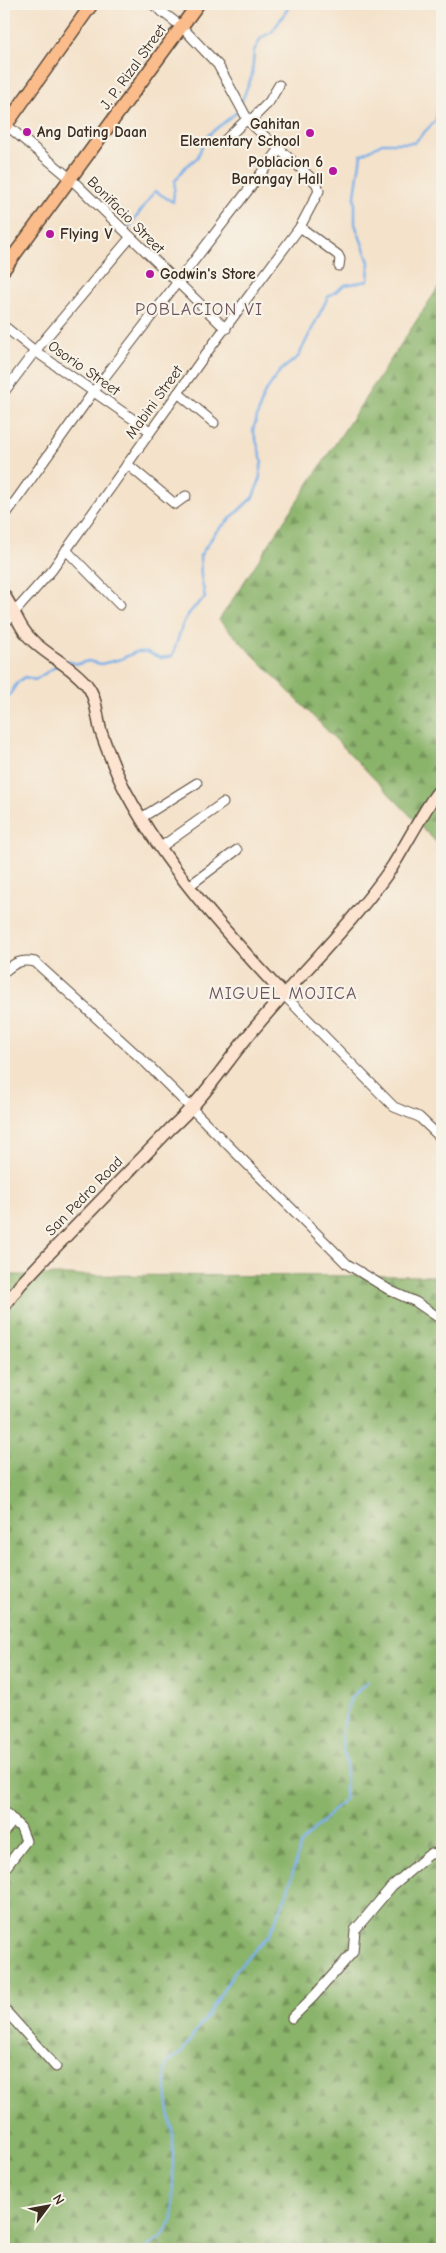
<svg xmlns="http://www.w3.org/2000/svg" width="446" height="2253" font-family="'Comic Neue',sans-serif">
	<defs>
		<pattern id="forest-firs" width="22" height="20" patternUnits="userSpaceOnUse" patternTransform="scale(1.25)"><rect width="22" height="20" fill="#8ab46b"/><path d="M5 1l3.5 6h-7zM16 11l3.5 6h-7z" fill="#729357"/></pattern>
	</defs>
	<rect width="100%" height="100%" fill="#f7f3e8"/>
	<filter id="ink" filterUnits="userSpaceOnUse"><feTurbulence type="fractalNoise" baseFrequency=".02" numOctaves="2"/><feDisplacementMap in="SourceGraphic" scale="10" xChannelSelector="R" yChannelSelector="G"/><feConvolveMatrix kernelMatrix="1 2 1 2 8 2 1 2 1" color-interpolation-filters="sRGB"/></filter>
	<filter id="wash" filterUnits="userSpaceOnUse"><feTurbulence type="fractalNoise" baseFrequency=".0096" numOctaves="4" result="noise"/><feDisplacementMap in="SourceGraphic" scale="20" xChannelSelector="R" yChannelSelector="G"/><feGaussianBlur stdDeviation="1.12" result="paint"/><feColorMatrix in="noise" values="0 0 0 0 0 0 0 0 0 0 0 0 0 0 0 0 0 1.4 0 .05"/><feComposite in="paint" operator="in"/></filter>
	<g filter="url(#wash)">
		<rect width="100%" height="100%" fill="#f4e2ca"/>
		<!-- forest -->
		<g fill="url(#forest-firs)" stroke="#626f44">
			<path d="M 442,282 L 442,848 L 219,620 Z"/>
			<path d="M 4,1275 L 442,1276 L 442,2249 L 4,2249 Z"/>
		</g>
		<g fill="none" stroke-linecap="round" stroke-linejoin="round">
			<!-- stream -->
			<g stroke="#7bb1e9" stroke-width="2.5">
				<path d="M 442,26 L 439,32 L 442,66"/>
				<path d="M 241,103 L 252,76 L 254,51 L 261,38 L 272,32 L 291,4"/>
				<path d="M 127,230 L 155,191 L 173,202 L 175,181 L 186,166 L 197,158 L 206,137 L 237,112 L 239,108"/>
				<path d="M 67,661 L 78,664 L 88,661 L 101,664 L 121,659 L 136,652 L 147,652 L 161,658 L 172,656 C 183,628 179,618 205,598 L 201,576 L 200,556 L 215,533 L 253,497 L 259,482 L 262,460 L 253,430 L 264,394 L 280,371 L 298,357 L 328,297 L 345,285 L 368,281 L 369,262 L 355,224 L 355,195 L 361,155 L 382,143 L 414,143 L 436,120 L 442,81"/>
				<path d="M 4,703 L 18,682 L 25,677 L 35,680 L 58,665"/>
				<path d="M 145,2249 L 162,2237 L 173,2219 L 173,2137 L 166,2092 L 166,2064 L 181,2053 L 207,2016 L 235,1971 L 269,1935 L 285,1899 L 301,1844 L 345,1798 L 346,1764 L 341,1735 L 350,1699 L 368,1681"/>
			</g>
		</g>
	</g>
	<g filter="url(#ink)">
		<g fill="none" stroke-linecap="round" stroke-linejoin="round">
			<!-- street casing -->
			<g stroke="#574638" stroke-width="11">
				<g id="street">
					<path d="M 249,122 L 269,102 L 279,85"/>
					<path d="M 4,123 L 71,179 L 226,329"/>
					<path d="M 223,142 L 247,119"/>
					<path d="M 300,227 L 338,255 L 340,259 L 339,266"/>
					<path d="M 4,326 L 35,351 L 150,431"/>
					<path d="M 4,392 L 35,351 L 130,238"/>
					<path d="M 178,393 L 214,423"/>
					<path d="M 127,464 L 175,504 L 186,496"/>
					<path d="M 4,517 L 94,391 L 279,150"/>
					<path d="M 66,550 L 120,605"/>
					<path d="M 4,624 L 52,570 L 205,355 L 300,227 L 319,191 L 317,184 L 308,175 L 249,122 L 218,65 L 182,27 L 152,4"/>
					<path d="M 141,818 L 197,783"/>
					<path d="M 161,847 L 223,803"/>
					<path d="M 189,886 L 237,850"/>
					<path d="M 4,972 C 14,963 21,959 35,962 L 147,1064 L 347,1264 L 391,1291 L 416,1302 L 442,1320"/>
					<path d="M 284,995 L 394,1107 L 419,1117 L 442,1139"/>
					<path d="M 4,1811 L 21,1828 L 26,1841 L 4,1870"/>
					<path d="M 4,1832 L 14,1820"/>
					<path d="M 4,2009 L 56,2067"/>
					<path d="M 292,2018 L 314,1996 L 353,1952 L 355,1930 L 392,1886 L 431,1853 L 442,1857"/>
				</g>
			</g>
			<!-- secondary casing -->
			<g stroke="#574638" stroke-width="14">
				<g id="secondary">
					<path d="M 4,595 C 15,611 19,629 34,642 C 51,658 76,669 89,688 C 97,700 97,718 101,732 C 108,752 116,773 126,792 C 166,867 226,933 284,995"/>
					<path d="M 4,1307 L 20,1285 L 47,1256 L 171,1128 C 205,1098 229,1057 259,1023 C 303,971 353,923 392,867 C 401,854 434,791 442,788"/>
				</g>
			</g>
			<!-- primary casing -->
			<g stroke="#574638" stroke-width="15">
				<g id="primary">
					<path d="M 4,128 L 92,4"/>
					<path d="M 4,269 L 198,4"/>
				</g>
			</g>
			<!-- street -->
			<use href="#street" stroke="#fff" stroke-width="9"/>
			<!-- secondary -->
			<use href="#secondary" stroke="#fde4d1" stroke-width="11"/>
			<!-- primary -->
			<use href="#primary" stroke="#fabc8b" stroke-width="12"/>
		</g>
	</g>
	<!-- markers -->
	<g fill="#b5179e" stroke="#f7f3e8" stroke-width="2">
		<circle cx="27" cy="132" r="5"/>
		<circle cx="310" cy="133" r="5"/>
		<circle cx="333" cy="171" r="5"/>
		<circle cx="50" cy="234" r="5"/>
		<circle cx="150" cy="274" r="5"/>
	</g>
	<g text-anchor="middle" stroke-width="4.5" stroke-linejoin="round" paint-order="stroke">
		<!-- street labels -->
		<g font-size="15" fill="#3b2a1e" stroke="#f7f3e8">
			<text transform="translate(133 67) rotate(-54)" y="5">J. P. Rizal Street</text>
			<text transform="translate(126 215) rotate(45)" y="5">Bonifacio Street</text>
			<text transform="translate(84 368) rotate(35)" y="5">Osorio Street</text>
			<text transform="translate(154 402) rotate(-54)" y="5">Mabini Street</text>
			<text transform="translate(84 1196) rotate(-46)" y="5">San Pedro Road</text>
		</g>
		<!-- poi labels -->
		<g font-size="15" font-weight="bold" fill="#3b2a1e" stroke="#f7f3e8" text-anchor="start">
			<text x="300" y="129" text-anchor="end">Gahitan<tspan x="300" dy="17">Elementary School</tspan></text>
			<text x="37" y="137">Ang Dating Daan</text>
			<text x="323" y="167" text-anchor="end">Poblacion 6<tspan x="323" dy="17">Barangay Hall</tspan></text>
			<text x="60" y="239">Flying V</text>
			<text x="160" y="279">Godwin's Store</text>
		</g>
		<!-- quarter labels -->
		<g font-size="18" letter-spacing="1" fill="#6e535e" stroke="#f7f3e8">
			<text x="199" y="315">POBLACION VI</text>
			<text x="283" y="999">MIGUEL MOJICA</text>
		</g>
	</g>
	<!-- margin -->
	<rect width="446" height="2253" fill="none" stroke="#f7f3e8" stroke-width="20"/>
	<!-- north arrow -->
	<g transform="translate(48 2206) rotate(58)" stroke="#f7f3e8" stroke-width="4" paint-order="stroke">
	<path d="M0-4L9 19L0 12L-9 19Z" fill="#3b2a1e"/>
	<text y="-8" font-size="14" font-weight="bold" text-anchor="middle" fill="#3b2a1e">N</text>
	</g>
</svg>
